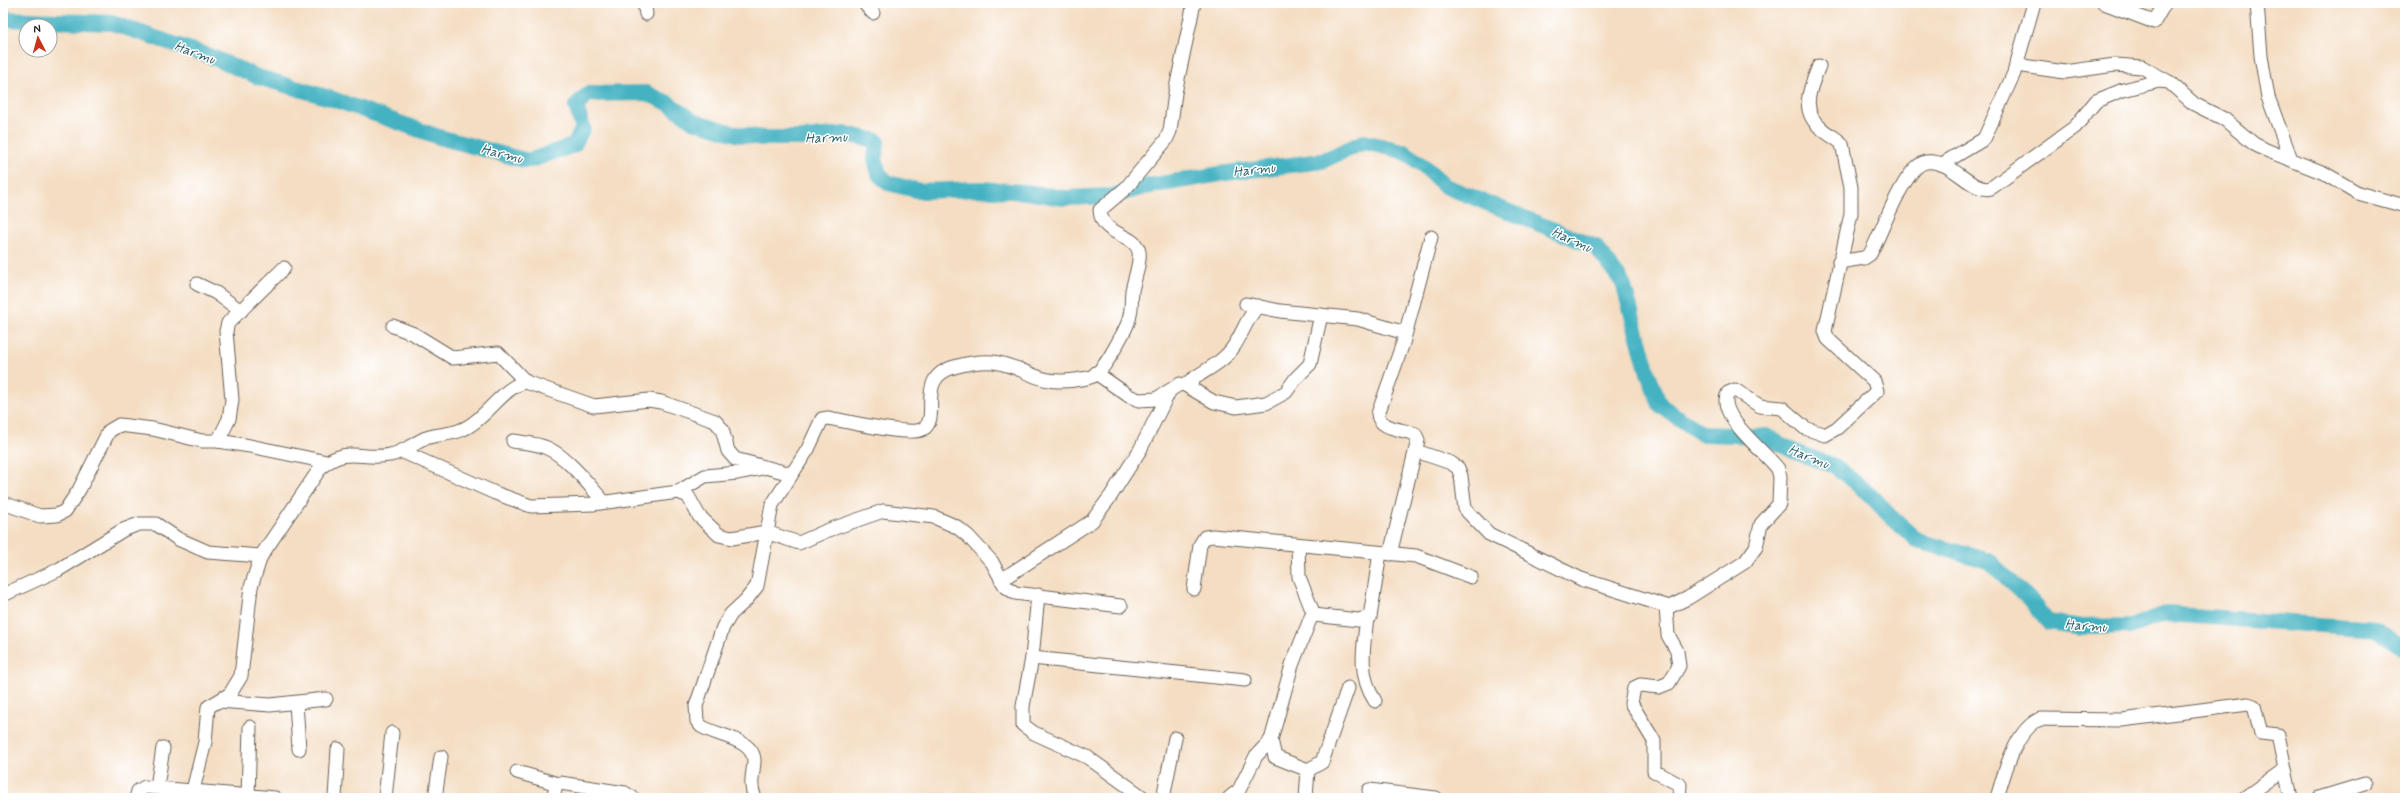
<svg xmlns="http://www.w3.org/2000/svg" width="2408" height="801" font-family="Mynerve,sans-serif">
	<rect width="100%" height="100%" fill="#fff"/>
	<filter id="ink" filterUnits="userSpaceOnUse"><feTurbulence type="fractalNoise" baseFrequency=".025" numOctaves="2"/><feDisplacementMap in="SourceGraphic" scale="8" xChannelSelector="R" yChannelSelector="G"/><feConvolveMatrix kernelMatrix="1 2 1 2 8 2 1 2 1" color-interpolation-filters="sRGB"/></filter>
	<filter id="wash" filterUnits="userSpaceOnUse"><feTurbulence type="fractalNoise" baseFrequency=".012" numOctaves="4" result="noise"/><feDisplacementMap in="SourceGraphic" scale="16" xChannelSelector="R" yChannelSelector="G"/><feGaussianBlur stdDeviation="0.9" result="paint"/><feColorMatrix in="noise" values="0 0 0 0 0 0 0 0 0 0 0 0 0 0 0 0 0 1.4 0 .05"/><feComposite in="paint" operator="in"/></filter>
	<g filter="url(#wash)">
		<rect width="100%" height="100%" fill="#f4ddc2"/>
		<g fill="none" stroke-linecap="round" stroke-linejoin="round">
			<!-- river -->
			<path stroke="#45b2c2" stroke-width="16" d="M 3,19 L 112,23 L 212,57 L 258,77 L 330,98 L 439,137 L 524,160 L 531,160 L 574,145 L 583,128 L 576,106 L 588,94 L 646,93 L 668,103 L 693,121 L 736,134 L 762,138 L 802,138 L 846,134 L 877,141 L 875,159 L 879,174 L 888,183 L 920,191 L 979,189 L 1026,192 L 1064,198 L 1112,196 L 1144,187 L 1226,173 L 1322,161 L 1364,142 L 1402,151 L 1424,166 L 1445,186 L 1596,247 L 1623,283 L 1648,373 L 1660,405 L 1702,434 L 1766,436 L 1795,452 L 1835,466 L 1869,494 L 1891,517 L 1918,541 L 1989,561 L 2029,599 L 2048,622 L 2082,627 L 2131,626 L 2166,614 L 2376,629 L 2405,649"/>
		</g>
	</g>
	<g filter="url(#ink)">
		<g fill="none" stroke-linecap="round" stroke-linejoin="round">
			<!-- minor casing -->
			<g stroke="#686056" stroke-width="15">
				<g id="minor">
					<path d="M 644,3 L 646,14"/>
					<path d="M 864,3 L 873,13"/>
					<path d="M 2104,3 L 2154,22 L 2165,3"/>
					<path d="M 2257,3 L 2261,56 L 2268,97 L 2291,159"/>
					<path d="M 2016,65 L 2065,72 L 2115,65 L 2129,66 L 2142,67 L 2167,81"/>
					<path d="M 1942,164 L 1984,139 L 2014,73 L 2034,3"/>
					<path d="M 1839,262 L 1864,258 L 1870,254 C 1881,235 1904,166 1926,162 C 1952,158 1971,194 1991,188 L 2075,127 L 2096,101 L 2123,90 L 2159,81 L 2169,82 L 2194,104 L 2224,119 L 2254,144 L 2266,150 L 2324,173 L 2358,193 L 2405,206"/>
					<path d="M 197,284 L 216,293 L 241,311"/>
					<path d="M 1246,304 L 1280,311 L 1358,319 L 1405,333"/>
					<path d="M 393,326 L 414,334 L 453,358 L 498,353 L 526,382"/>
					<path d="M 1096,373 L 1129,396 L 1139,400 L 1156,399 L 1180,384 L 1185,385 L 1214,402 L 1236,407 L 1266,403 L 1286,392 L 1296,378 L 1310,364 L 1321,315"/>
					<path d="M 1185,385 C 1200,372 1223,364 1234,346 C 1243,333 1246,319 1258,306"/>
					<path d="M 218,441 L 229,419 L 232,400 L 226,331 L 228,323 L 284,268"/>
					<path d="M 513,441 C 524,443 536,443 547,448 C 569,458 588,484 604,502"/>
					<path d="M 401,451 L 495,493 L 531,506 L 593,504 L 678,492 L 688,496 L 699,516 L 719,535 L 732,538 L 766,532 L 799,543 L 826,531 L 883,511 L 934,517 L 957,527 L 968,536 L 992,562 L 1005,586 L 1015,593 L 1121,606"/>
					<path d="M 1416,451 L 1451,463 L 1458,468 L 1461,476 L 1465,509 L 1489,534 L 1581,579 L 1666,606 L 1668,635 L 1677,651 L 1679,666 L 1669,683 L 1659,687 L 1640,685 L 1634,688 L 1631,703 L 1654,741 L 1654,771 L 1680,785 L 1679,798"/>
					<path d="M 678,492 L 705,476 L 738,473 L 763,468"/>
					<path d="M 3,503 L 40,516 L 57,515 L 65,511 L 79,490 L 109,431 L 119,425 L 153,429 L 202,441 L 218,441 L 250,446 L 327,462"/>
					<path d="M 1298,545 L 1299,577 L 1314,615"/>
					<path d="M 1390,554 L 1418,440 L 1415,434 C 1402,429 1379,429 1378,414 L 1403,343 L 1431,237"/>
					<path d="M 1001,580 L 1092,521 L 1110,497 L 1140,450 L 1169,392"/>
					<path d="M 1194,589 L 1200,545 L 1205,537 L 1213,536 L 1416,556 L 1471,577"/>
					<path d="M 3,595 L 58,570 L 123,530 L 139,524 L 156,524 L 178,539 L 208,552 L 261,556"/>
					<path d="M 1038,595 L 1032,658 L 1023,706 L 1023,725 L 1034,733 L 1087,757 L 1144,798"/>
					<path d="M 1667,608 L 1688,598 L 1745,562 L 1756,547 L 1761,524 L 1779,504 L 1780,477 L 1778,469 C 1767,453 1715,415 1728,393 L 1735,390 L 1760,406 L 1782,408 L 1805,428 L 1825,435 L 1837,428 L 1877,391 L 1874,381 L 1828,339 L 1825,331 L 1851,214 L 1851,187 L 1842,144 C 1836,137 1828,135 1822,129 C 1799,111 1810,88 1819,66"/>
					<path d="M 1367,619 C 1363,648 1358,675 1375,701"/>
					<path d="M 1032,658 L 1245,680"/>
					<path d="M 219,701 L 270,705 L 326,699"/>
					<path d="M 296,703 L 299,749"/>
					<path d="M 1308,770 L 1322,762 L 1348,688"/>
					<path d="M 517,772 L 558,784"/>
					<path d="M 157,787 L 163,748"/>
					<path d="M 1369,790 L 1436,798"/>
					<path d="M 136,798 L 138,791 L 145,787 L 275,798"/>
					<path d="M 191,798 L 205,742 L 208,707 L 230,694 L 241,676 L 251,587 L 261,556 L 321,467 C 349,445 361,461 390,455 C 403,453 414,443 426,438 C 437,434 450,435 461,430 C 485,421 504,385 526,382 L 594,406 L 649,400 L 661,402 L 715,421 L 722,429 L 728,451 L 735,459 L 791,474"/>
					<path d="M 248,798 L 250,727"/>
					<path d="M 335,798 L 338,749"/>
					<path d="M 385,798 L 392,733"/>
					<path d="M 435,798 L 441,757"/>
					<path d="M 553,798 L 556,786 L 560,783 L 625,793 L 633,798"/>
					<path d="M 755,798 C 749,784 753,776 754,762 C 755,738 715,736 701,726 L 697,721 L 696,706 L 723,627 L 731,614 L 746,600 L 757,586 L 772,505 L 808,449 L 822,419 L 828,418 C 846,421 910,437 923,429 C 942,418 914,378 954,367 C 969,363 985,360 999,363 C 1031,370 1037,385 1075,380 C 1080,379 1087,379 1093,376 C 1105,369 1114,349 1121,337 C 1125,330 1129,323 1130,315 C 1132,307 1131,298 1132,291 C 1134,279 1141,263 1139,252 C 1136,233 1101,237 1100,210 L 1126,188 L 1166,140 L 1170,131 L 1175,93 L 1194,3"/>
					<path d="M 1163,798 L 1175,738"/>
					<path d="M 1229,798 L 1239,790 L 1256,756 L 1271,740"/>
					<path d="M 1306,798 L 1308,770 L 1275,757 L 1271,740 L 1292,665 L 1311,617 L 1314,615 L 1358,620 L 1370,617 L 1380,553"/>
					<path d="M 1997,798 C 2004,774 2015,730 2040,719 L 2122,720 L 2248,704 L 2254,706 L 2261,733 L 2278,735 L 2291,798"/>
					<path d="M 2244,798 L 2285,769"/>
					<path d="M 2319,798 L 2365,784"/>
				</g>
			</g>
			<!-- minor -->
			<use href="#minor" stroke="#fff" stroke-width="13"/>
		</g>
	</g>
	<g text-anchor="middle" stroke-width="3" stroke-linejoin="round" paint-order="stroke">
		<!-- water labels -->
		<g font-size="14" font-style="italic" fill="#2e6067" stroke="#fff">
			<text transform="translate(195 52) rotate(20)" y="5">Harmu</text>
			<text transform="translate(826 137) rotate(-3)" y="5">Harmu</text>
			<text transform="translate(502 153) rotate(14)" y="5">Harmu</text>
			<text transform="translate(1254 169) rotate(-7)" y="5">Harmu</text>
			<text transform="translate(1572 239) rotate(24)" y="5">Harmu</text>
			<text transform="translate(1809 456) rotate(22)" y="5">Harmu</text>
			<text transform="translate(2086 625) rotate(4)" y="5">Harmu</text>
		</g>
	</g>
	<!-- margin -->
	<rect width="2408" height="801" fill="none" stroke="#fff" stroke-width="16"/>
	<!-- north arrow -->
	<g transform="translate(38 38) rotate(354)"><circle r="19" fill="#ffffff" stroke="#a4a4a4"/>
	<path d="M0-3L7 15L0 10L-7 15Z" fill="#c8321e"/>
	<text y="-6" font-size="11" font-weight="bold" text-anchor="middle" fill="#1c1c1c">N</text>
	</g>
</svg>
